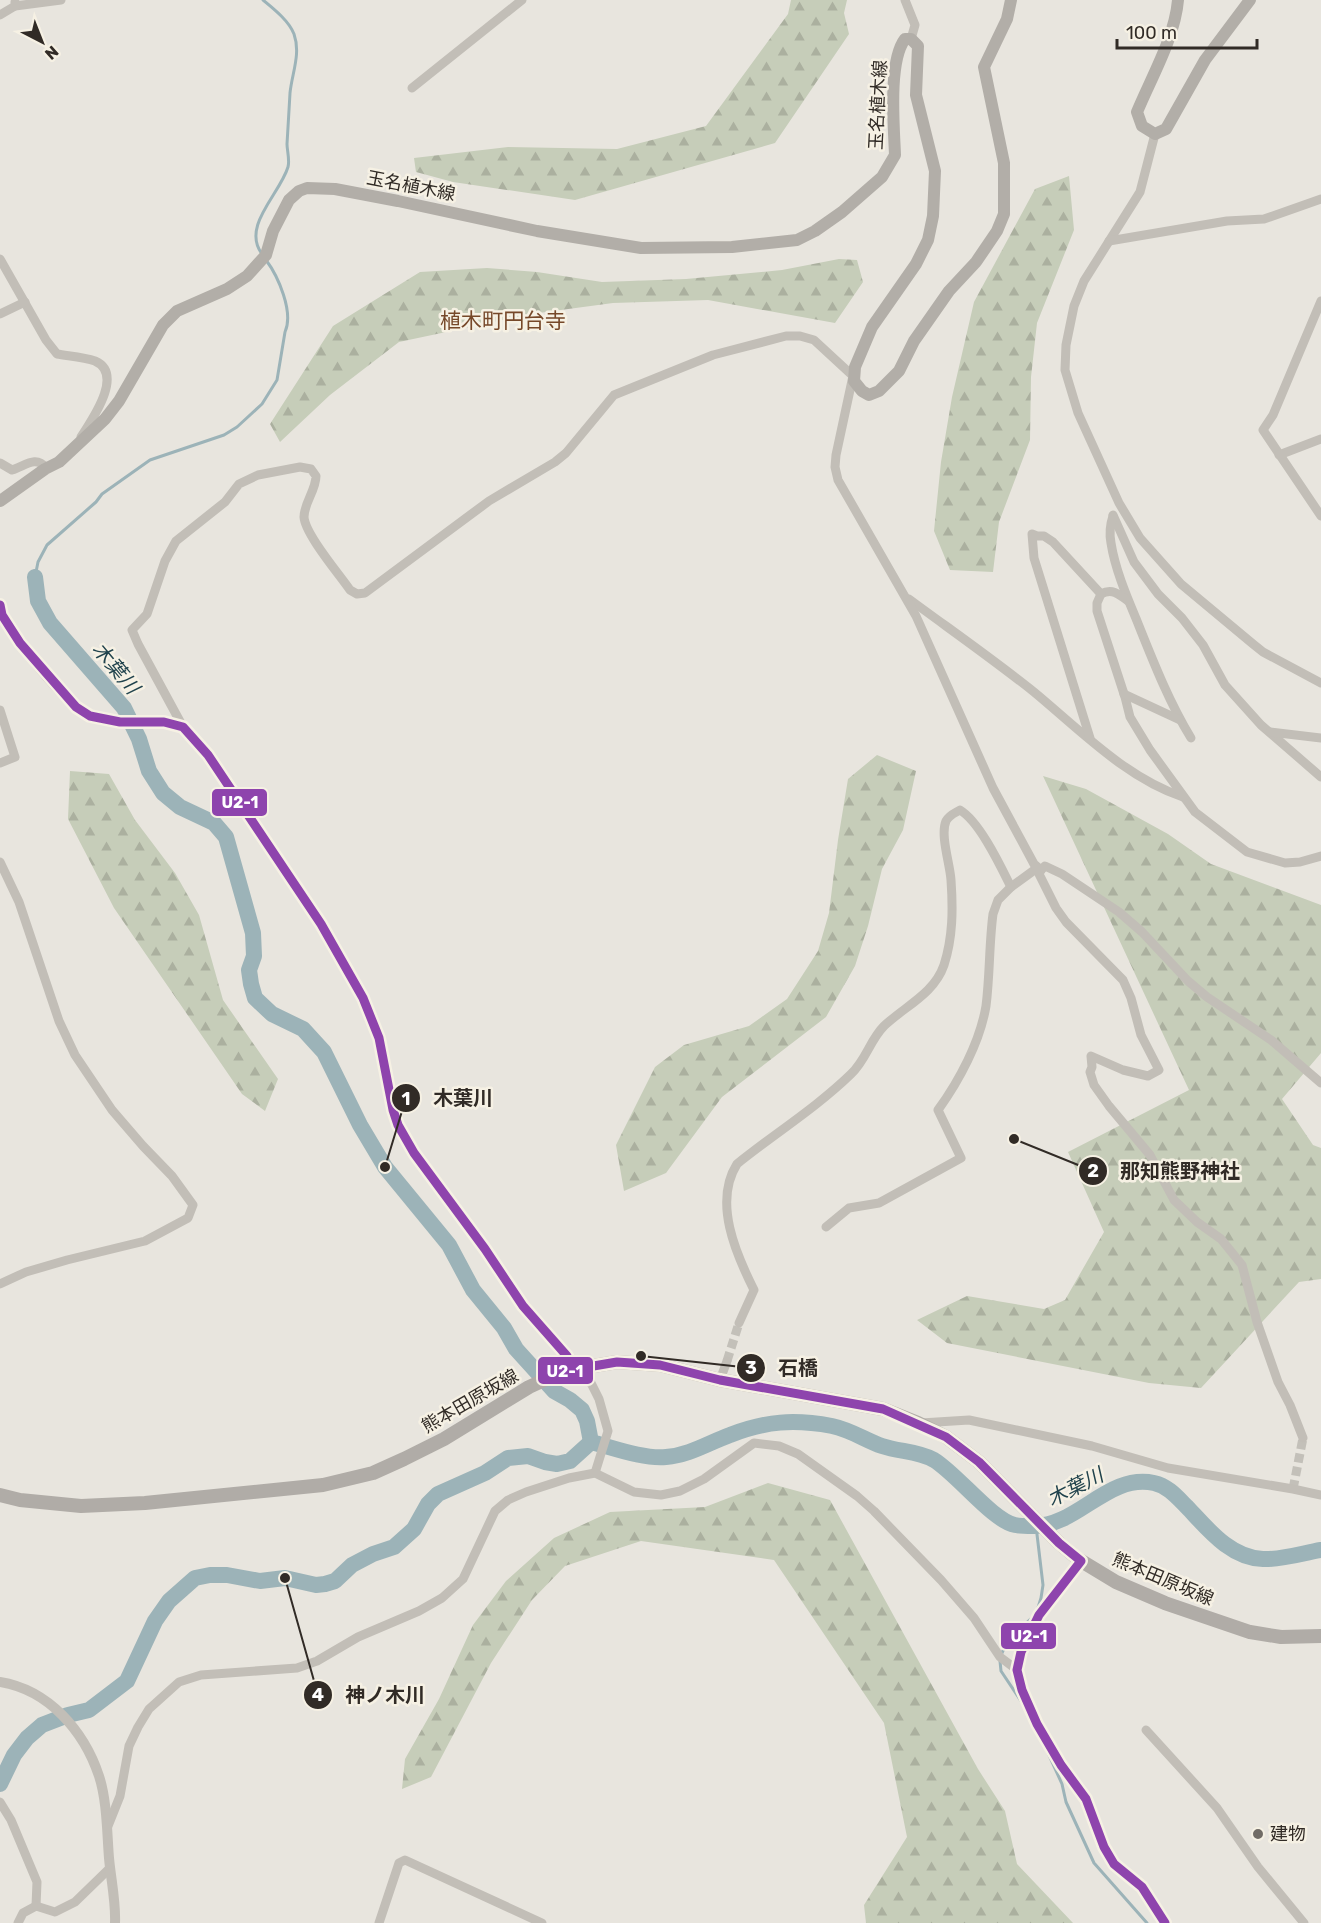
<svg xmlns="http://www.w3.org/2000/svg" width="1321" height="1923" font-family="Rubik,'Noto Sans JP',sans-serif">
	<defs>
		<pattern id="forest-firs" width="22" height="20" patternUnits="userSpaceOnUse" patternTransform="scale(1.5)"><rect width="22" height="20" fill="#c6cdb9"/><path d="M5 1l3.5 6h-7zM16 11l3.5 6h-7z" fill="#abb09f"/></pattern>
	</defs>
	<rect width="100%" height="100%" fill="#e8e5de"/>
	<!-- forest -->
	<g fill="url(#forest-firs)">
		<path d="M 791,0 L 847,0 L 844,13 L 849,34 L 775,143 L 575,200 L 453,182 L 416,172 L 414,158 L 508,147 L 617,149 L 706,126 L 788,14 Z"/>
		<path d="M 1069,176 L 1074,230 L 1037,323 L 1031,377 L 1030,440 L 999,522 L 993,572 L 950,570 L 934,531 L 941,462 L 952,397 L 974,302 L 1035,189 Z"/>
		<path d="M 839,259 L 857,260 L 863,282 L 835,323 L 708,300 L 613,303 L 531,314 L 399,342 L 330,395 L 280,442 L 270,424 L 333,326 L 420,272 L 487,268 L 537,272 L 602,282 L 686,279 L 782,270 Z"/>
		<path d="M 877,755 L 916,771 L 903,830 L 882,869 L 868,926 L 855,966 L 826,1017 L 722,1097 L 666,1173 L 624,1191 L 616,1145 L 655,1067 L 684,1045 L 749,1026 L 787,999 L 818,951 L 829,913 L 838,840 L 848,779 Z"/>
		<path d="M 70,771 L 109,774 L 135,820 L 175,873 L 199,915 L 223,1000 L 278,1079 L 265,1111 L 242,1094 L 114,908 L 68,819 Z"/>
		<path d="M 1043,776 L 1086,789 L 1168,834 L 1211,864 L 1321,905 L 1321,1053 L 1282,1099 L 1313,1145 L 1321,1148 L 1321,1279 L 1299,1282 L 1201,1388 L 1149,1383 L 947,1343 L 917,1320 L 967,1296 L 1044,1309 L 1065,1300 L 1104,1232 L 1068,1152 L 1189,1090 Z"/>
		<path d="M 768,1483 L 830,1500 L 978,1769 L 1005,1811 L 1017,1864 L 1073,1923 L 866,1923 L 864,1905 L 907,1837 L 884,1723 L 774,1560 L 641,1541 L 565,1566 L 532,1600 L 491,1663 L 431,1777 L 402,1789 L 405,1759 L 439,1699 L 473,1625 L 506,1581 L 554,1538 L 610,1512 L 705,1507 Z"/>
	</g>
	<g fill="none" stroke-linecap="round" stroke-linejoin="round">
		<!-- stream -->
		<g stroke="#9cb3b8" stroke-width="3">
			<path d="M 262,254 C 241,226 280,194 288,167 C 290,160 287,151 287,144 C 288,128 289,110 290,93 C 292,73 301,54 294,34 C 289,21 274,9 263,0"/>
			<path d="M 35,577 L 38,562 L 47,545 L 96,502 L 102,494 L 150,460 L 224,435 L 237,427 L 262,404 L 277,380 L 285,332 C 294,312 278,276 266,260"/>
			<path d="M 1001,1655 L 1008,1640 L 1036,1614 L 1041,1598 L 1043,1585 L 1036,1526"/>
			<path d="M 1000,1661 L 1001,1671 L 1025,1707"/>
			<path d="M 1043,1742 L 1062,1784 L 1066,1802 L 1094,1863 L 1147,1923"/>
		</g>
		<!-- river -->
		<g stroke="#9cb3b8" stroke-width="16">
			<path d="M 35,577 L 38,601 L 50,623 L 124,708 L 139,739 L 149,771 L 163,793 L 180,807 L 214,823 L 226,837 L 253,933 L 254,956 L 249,970 L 251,984 L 255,998 L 272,1014 L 303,1029 L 324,1052 L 360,1125 L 385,1167 L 449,1245 L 473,1290 L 504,1328 L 516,1349 L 554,1391 L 570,1400 L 582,1410 L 587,1421 L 591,1442 C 614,1448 643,1459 666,1457 C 690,1455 708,1443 730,1435 C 766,1421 794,1419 832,1426 C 851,1430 865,1440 882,1446 C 900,1452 918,1451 934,1460 C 957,1474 993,1521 1015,1525 C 1020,1526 1027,1526 1033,1526 C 1077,1527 1108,1473 1154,1483 C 1168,1486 1177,1497 1187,1507 C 1207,1528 1230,1558 1263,1559 C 1282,1560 1303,1553 1321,1550"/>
			<path d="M 0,1784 L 14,1755 L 27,1738 L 42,1725 L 68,1715 L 89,1710 L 127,1681 L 155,1621 L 169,1601 L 195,1578 L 210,1575 L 227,1575 L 260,1581 L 285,1578 L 316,1585 L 325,1584 L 335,1581 L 352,1565 L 373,1554 L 394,1547 L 414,1529 L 428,1504 L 438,1494 L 485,1473 L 508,1458 L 528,1456 L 545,1462 L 557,1464 L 570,1461 L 591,1442"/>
		</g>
		<!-- minor-tunnel -->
		<g stroke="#c3c0b9" stroke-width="9" stroke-dasharray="9 4.5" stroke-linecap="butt">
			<path d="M 727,1361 L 739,1323"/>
			<path d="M 1293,1489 L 1303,1438"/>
		</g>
		<!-- minor -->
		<g stroke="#c2beb7" stroke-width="9">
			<path d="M 905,0 L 915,25 L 911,39"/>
			<path d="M 15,6 L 61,0"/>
			<path d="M 0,15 L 15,6 L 15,2"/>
			<path d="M 412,88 L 522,0"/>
			<path d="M 1155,134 L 1140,192 L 1084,281 L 1074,306 L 1066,345 L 1065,370 L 1078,413 L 1119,503 L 1140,538 L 1181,584 L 1253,644 L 1263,652 L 1321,683"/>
			<path d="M 1109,241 L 1227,221 L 1264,219 L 1321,199"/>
			<path d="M 0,259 L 46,340 L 57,354 C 68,356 84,357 95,361 C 125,374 91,421 81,437"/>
			<path d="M 1321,301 L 1273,415 L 1263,430 L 1321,516"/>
			<path d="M 0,314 L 25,302"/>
			<path d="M 1279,455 L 1321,439"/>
			<path d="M 0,463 L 12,470 C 25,466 36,455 46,468"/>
			<path d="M 1113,515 L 1134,562 L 1158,594 L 1182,618 L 1203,645 L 1225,685 L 1261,725 L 1321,777"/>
			<path d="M 1113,516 C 1110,525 1109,533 1111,543 C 1115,569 1127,597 1137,621 C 1153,661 1169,702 1191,738"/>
			<path d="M 909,599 C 951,630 994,660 1034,692 C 1080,730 1126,778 1183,797"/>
			<path d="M 1128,601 C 1119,594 1112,588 1101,594 L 1097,603 L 1097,611 L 1125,697 L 1130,717 L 1150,750 L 1195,812 L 1247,852 L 1285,863 L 1300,862 L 1321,856"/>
			<path d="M 1124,694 L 1180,720"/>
			<path d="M 0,710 L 15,757 L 0,763"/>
			<path d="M 1270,732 L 1321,738"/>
			<path d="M 1090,738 L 1034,558 L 1032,534 L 1037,536 L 1044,536 L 1053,542 L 1101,594"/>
			<path d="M 0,862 L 19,902 L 59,1021 L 75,1055 L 112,1110 L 143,1146 L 172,1176 L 193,1205 L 188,1218 L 145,1241 L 67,1260 L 26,1272 L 0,1284"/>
			<path d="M 826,1227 L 849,1208 L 879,1203 L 961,1158 L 938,1110 C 959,1081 980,1042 986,1006 C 990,975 989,944 993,914 L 998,900 L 1011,887 L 1033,871 L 1041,870 L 1045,866 L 1062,874 L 1119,912 L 1142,932 L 1188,981 L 1207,997 L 1271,1040 L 1321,1083"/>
			<path d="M 739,1323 L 754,1290 C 736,1254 713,1202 737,1164 C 774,1134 816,1108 851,1074 C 866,1060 870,1040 884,1026 C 905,1006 934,994 944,965 C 953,937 953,909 951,880 C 950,864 940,835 946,821 C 949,815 955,813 960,810 C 980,822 1001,867 1011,887"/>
			<path d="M 720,1380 L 727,1361"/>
			<path d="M 921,1423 L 969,1420 L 1092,1446 L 1168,1468 L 1293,1489 L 1321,1495"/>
			<path d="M 595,1473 L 608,1431 L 599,1399 L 591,1383 L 564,1371 L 567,1356 L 523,1306 L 485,1249 L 414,1153 L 398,1125 L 393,1110 L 379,1038 L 363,998 L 321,924 L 263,834 L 208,755 L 183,727 L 138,644 L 132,630 L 147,614 L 165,561 L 176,541 L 225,502 L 239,484 L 258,475 L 300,467 L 311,469 L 316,476 C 316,490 304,503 304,517 C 305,534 339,574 350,590 L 357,594 L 365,593 L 489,501 L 555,462 L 566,453 L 614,395 L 713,355 L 786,336 L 800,336 L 814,340 L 853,376 L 836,455 L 835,467 L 838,480 L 916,616 L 993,788 L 1034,864 L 1041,870 L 1039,874 L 1056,908 L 1066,922 L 1123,980 L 1131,998 L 1141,1035 L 1159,1070 L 1148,1076 L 1123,1070 L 1091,1056 L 1092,1067 L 1090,1072 L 1094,1085 L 1109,1106 L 1150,1155 L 1174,1200 L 1197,1222 L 1221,1239 L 1242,1265 L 1257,1322 L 1278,1382 L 1290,1405 L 1303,1438"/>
			<path d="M 1081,1561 L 1039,1615 L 1021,1652 L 1017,1670 L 1022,1690 L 1037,1724 L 1061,1765 L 1086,1799 L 1104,1847 L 1114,1864 L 1142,1887 L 1165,1923"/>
			<path d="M 1146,1730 L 1217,1808 L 1258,1867 L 1304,1923"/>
			<path d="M 0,1802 L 11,1820 L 37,1882 L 36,1906"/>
			<path d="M 108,1826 L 120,1796 L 129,1746 L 138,1727 L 149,1709 L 179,1682 L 201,1675 L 297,1668 L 317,1661 L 358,1637 L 419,1611 L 442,1598 L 463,1579 L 495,1511 L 508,1500 L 526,1492 L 569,1478 L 595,1473 L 634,1492 L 661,1495 L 680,1491 L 704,1479 L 754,1443 L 779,1446 L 798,1454 L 857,1496 L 874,1511 L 941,1580 L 974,1618 L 1000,1657 L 1017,1670"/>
			<path d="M 18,1923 L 23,1913 L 36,1906 L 55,1912 L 75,1902 L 110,1868"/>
			<path d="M 379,1923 L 399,1863 L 405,1860 L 542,1923"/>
		</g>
		<!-- tertiary -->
		<g stroke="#c2beb7" stroke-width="10">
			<path d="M 0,605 C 5,630 68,709 92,716 C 122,724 153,719 183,727"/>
			<path d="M 0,1682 C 49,1690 84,1731 99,1776 C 107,1800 107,1833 109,1858 C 111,1880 116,1902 115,1923"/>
		</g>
		<!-- secondary -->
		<g stroke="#b2aea8" stroke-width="12">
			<path d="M 1178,0 C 1175,37 1151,78 1137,112 L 1142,126 L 1155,134 L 1166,129 L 1205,60 L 1250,0"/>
			<path d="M 0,501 L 45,469 L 59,462 L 105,419 L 119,401 L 163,325 L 177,311 L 227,289 L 247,276 L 266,255 L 273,231 L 289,200 L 299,191 L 307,188 L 335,189 L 398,201 L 537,231 L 641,248 L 732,247 L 797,240 L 815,231 L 842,212 L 882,177 L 895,155 C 894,127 888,61 905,39 L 911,39 L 918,46 L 916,95 L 935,171 L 933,216 L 928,240 L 916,264 L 872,327 L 855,367 L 854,381 L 862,391 L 869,395 L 879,391 L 899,371 L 914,341 L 949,291 L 976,262 L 997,231 L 1004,214 L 1004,163 L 984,67 L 1007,19 L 1011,0"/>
		</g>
		<!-- primary -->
		<path stroke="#b0aca7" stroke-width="14" d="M 0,1495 L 20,1500 L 81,1506 L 145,1503 L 323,1485 L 373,1473 L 404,1459 L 444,1439 L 529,1387 L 564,1371 L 617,1362 L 660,1365 L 720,1380 L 883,1409 L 918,1423 L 946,1437 L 979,1462 L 1059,1543 L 1078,1559 L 1116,1582 L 1165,1603 L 1250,1632 L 1281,1637 L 1321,1636"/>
		<!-- bus-1 casing -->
		<g stroke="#f6f1e4" stroke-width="14">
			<path id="bus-1" d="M 0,605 L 2,615 L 20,643 L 76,707 L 90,716 L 120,722 L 164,722 L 183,727 L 208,755 L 321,924 L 363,998 L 379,1038 L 393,1110 L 398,1125 L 414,1153 L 485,1249 L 523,1306 L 567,1356 L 564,1371 L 617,1362 L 660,1365 L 720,1380 L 883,1409 L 946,1437 L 979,1462 L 1059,1543 L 1081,1561 L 1039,1615 L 1021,1652 L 1017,1670 L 1022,1690 L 1037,1724 L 1061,1765 L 1086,1799 L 1104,1847 L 1114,1864 L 1142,1887 L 1165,1923"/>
		</g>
		<!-- bus-1 -->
		<use href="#bus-1" stroke="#8e44ad" stroke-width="9"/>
	</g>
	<!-- markers -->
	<circle fill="#716c66" stroke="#f6f1e4" stroke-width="2" cx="1258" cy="1834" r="6"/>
	<g text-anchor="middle" stroke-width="5" stroke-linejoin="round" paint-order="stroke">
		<!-- street labels -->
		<g font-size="18" fill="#312b26" stroke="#f6f1e4">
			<text transform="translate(878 105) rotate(-87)" y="6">玉名植木線</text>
			<text transform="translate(411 186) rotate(11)" y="6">玉名植木線</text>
			<text transform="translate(470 1401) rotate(-30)" y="6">熊本田原坂線</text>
			<text transform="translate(1163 1579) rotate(23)" y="6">熊本田原坂線</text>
		</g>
		<!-- poi labels -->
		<g font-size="18" fill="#312b26" stroke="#f6f1e4" text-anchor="start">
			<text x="1270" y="1840">建物</text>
		</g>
		<!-- water labels -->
		<g font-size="20" font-style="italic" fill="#21434d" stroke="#f6f1e4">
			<text transform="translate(116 668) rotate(50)" y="7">木葉川</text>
			<text transform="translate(1075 1487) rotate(-27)" y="7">木葉川</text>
		</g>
		<!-- quarter labels -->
		<g font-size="21" fill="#764829" stroke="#f6f1e4">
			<text x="503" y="328">植木町円台寺</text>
		</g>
	</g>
	<!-- callouts -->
	<path fill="none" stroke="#312b26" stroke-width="2" d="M385 1167L406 1098M1014 1139L1093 1171M641 1356L751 1368M285 1578L318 1695"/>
	<g fill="#312b26" stroke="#f6f1e4" stroke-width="2">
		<circle cx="385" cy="1167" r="6"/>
		<circle cx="1014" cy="1139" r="6"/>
		<circle cx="641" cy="1356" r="6"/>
		<circle cx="285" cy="1578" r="6"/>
		<circle cx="406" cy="1098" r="15"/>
		<circle cx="1093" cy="1171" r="15"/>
		<circle cx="751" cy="1368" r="15"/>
		<circle cx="318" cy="1695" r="15"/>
	</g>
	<g font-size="18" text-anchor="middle" font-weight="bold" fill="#fff">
		<text x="406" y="1105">1</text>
		<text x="1093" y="1177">2</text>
		<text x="751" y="1374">3</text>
		<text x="318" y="1701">4</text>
	</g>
	<g font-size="20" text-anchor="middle" font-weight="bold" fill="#312b26" stroke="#f6f1e4" stroke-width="5" stroke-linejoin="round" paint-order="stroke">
		<text x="463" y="1105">木葉川</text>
		<text x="1180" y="1178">那知熊野神社</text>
		<text x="798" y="1375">石橋</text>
		<text x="385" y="1702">神ノ木川</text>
	</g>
	<g stroke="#f6f1e4" stroke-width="2">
		<rect x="211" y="788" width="57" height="29" rx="6" fill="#8e44ad"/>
		<rect x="537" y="1356" width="57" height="29" rx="6" fill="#8e44ad"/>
		<rect x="1000" y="1622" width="57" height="28" rx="6" fill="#8e44ad"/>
	</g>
	<g font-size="16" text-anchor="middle" font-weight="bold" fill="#fff">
		<text x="240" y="808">U2-1</text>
		<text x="565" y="1377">U2-1</text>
		<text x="1029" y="1642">U2-1</text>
	</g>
	<!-- north arrow -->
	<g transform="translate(42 42) rotate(138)" stroke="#f6f1e4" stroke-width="4.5" paint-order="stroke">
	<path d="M0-4.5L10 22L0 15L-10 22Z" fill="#312b26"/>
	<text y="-9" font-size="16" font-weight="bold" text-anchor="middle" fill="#312b26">N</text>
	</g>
	<!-- scale -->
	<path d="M1117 39v9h140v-9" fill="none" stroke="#312b26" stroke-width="3"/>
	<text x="1126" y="39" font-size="18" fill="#312b26" stroke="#f6f1e4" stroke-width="4.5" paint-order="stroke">100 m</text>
</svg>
